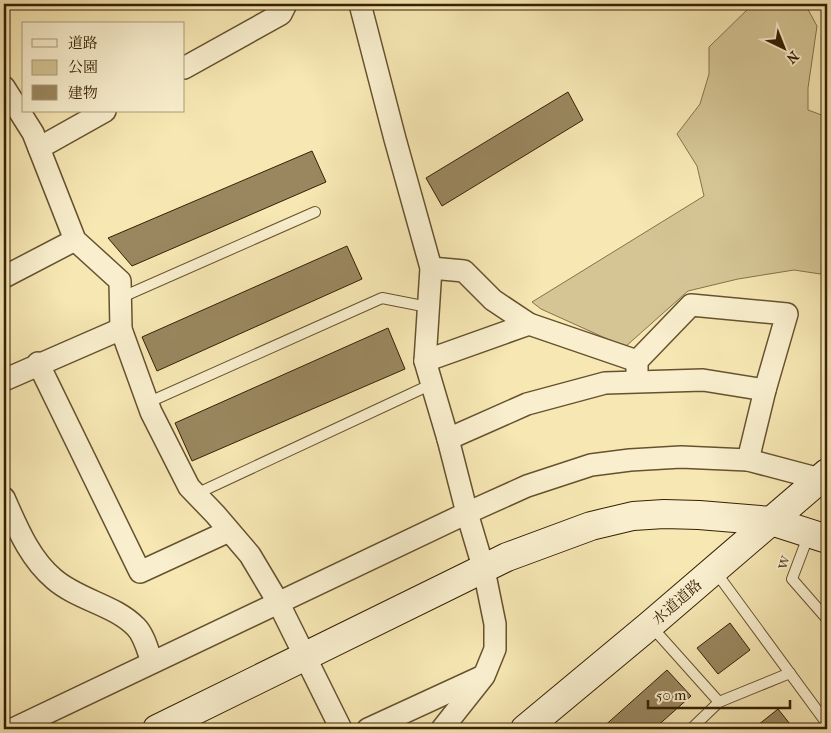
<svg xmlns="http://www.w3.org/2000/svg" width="831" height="733" font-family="'IM FELL French Canon','Noto Serif JP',serif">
	<rect width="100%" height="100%" fill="#f6e7b3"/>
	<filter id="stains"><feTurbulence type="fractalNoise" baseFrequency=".004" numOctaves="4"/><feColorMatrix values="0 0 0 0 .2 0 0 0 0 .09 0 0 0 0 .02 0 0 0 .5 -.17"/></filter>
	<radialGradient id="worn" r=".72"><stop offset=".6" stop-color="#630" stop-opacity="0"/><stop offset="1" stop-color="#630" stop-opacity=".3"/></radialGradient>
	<!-- green -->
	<path fill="#d5c595" stroke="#86724c" d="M 753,4 L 805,4 L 817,26 L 808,88 L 808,110 L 827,117 L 827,275 L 794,270 L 738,279 L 688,291 L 625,347 L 541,309 L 532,302 L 704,196 L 697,166 L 677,134 L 700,104 L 709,74 L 709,47 Z"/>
	<!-- building -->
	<g fill="#9a875f" stroke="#362003">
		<path d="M 568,92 L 583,120 L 442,206 L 426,178 Z"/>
		<path d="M 312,151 L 326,182 L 132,266 L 108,238 Z"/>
		<path d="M 347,246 L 362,279 L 157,371 L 142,337 Z"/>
		<path d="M 388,328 L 405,369 L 192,461 L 175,423 Z"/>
		<path d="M 730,623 L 750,650 L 718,674 L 697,648 Z"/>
		<path d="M 667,670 L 691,696 L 654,729 L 601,729 Z"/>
		<path d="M 778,709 L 794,729 L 753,729 Z"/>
	</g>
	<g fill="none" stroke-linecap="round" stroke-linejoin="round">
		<!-- lane casing -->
		<g stroke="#66522f" stroke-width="12">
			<g id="lane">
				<path d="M 120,298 L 315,212"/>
				<path d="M 147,403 L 382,298 L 428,307"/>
				<path d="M 196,494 L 432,384"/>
				<path d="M 809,534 L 792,579 L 827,619"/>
				<path d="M 715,571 L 825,721 L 827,721"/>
				<path d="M 651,626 L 719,702"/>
				<path d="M 691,729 L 719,702 L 790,673"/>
			</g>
		</g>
		<!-- street casing -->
		<g stroke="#66522f" stroke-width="24">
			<g id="street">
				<path d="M 360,4 L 395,139 L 431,268 L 425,361 L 448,439 L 467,513 L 484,570 L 495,624 L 495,649 L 484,676 L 442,729"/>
				<path d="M 184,68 L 281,14 L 286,4"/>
				<path d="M 4,87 L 33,133 L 75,240 L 120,281 L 121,329 L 151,412 L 189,487 L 215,514 L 250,555 L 278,602 L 341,729"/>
				<path d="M 39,148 L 105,111"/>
				<path d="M 431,268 L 464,271 L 493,300 L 529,324 L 637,361"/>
				<path d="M 4,277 L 75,240"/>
				<path d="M 425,361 L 529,324"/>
				<path d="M 38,363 L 140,572 L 229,531"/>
				<path d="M 4,380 L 121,329"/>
				<path d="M 637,381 L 637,361 L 691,305 L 787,314 L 765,390 L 748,460"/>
				<path d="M 448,439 L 527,404 L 605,383 L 703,380 L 765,390"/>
				<path d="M 4,498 C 17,527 29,558 54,579 C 78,600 115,605 136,627 C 144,635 148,651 152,662"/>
				<path d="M 13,729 L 467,513 L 527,486 L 591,465 L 630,460 L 681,457 L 748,460 L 820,479"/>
				<path d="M 368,729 L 481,677"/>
			</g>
		</g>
		<!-- secondary casing -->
		<g stroke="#362003" stroke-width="30">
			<g id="secondary">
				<path d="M 157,729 L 507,557 L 591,526 L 633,516 L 664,514 L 699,515 L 771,521 L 827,539"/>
				<path d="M 525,729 L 650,625 L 827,473"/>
			</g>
		</g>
		<!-- lane -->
		<use href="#lane" stroke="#f9efce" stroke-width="10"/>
		<!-- street -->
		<use href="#street" stroke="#f9efce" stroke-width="21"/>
		<!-- secondary -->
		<use href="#secondary" stroke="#f9efce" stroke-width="28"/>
	</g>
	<g text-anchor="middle" stroke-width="4.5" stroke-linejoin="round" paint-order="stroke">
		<!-- street labels -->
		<g font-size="15" fill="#362003" stroke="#f9efce">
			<text transform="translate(783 562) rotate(-73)" y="5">ｗ</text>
			<text transform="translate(677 602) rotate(-41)" y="5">水道道路</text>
		</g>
	</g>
	<!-- margin -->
	<rect width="831" height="733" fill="none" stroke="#f6e7b3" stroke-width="20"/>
	<rect x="5" y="5" width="821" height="723" fill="none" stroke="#362003" stroke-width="2.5"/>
	<rect x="10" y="10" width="811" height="713" fill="none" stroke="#362003"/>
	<!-- legend -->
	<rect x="22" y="22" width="162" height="90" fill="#f9efce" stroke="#ab9c7d"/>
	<rect x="32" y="39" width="25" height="8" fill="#f9efce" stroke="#ab9c7d"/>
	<text x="68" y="48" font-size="15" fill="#362003">道路</text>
	<rect x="32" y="60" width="25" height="15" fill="#d5c595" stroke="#ab9c7d"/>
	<text x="68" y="72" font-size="15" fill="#362003">公園</text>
	<rect x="32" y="85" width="25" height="15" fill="#9a875f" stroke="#ab9c7d"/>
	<text x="68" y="98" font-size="15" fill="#362003">建物</text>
	<!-- north arrow -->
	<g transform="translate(784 48) rotate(137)" stroke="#f9efce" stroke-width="4" paint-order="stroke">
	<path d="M0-4L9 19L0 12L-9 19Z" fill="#362003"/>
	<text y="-8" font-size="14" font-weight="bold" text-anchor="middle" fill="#362003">N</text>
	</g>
	<!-- scale -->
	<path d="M648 700v8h142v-8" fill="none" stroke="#362003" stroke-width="2.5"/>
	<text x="656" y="700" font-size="15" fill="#362003" stroke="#f9efce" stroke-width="4" paint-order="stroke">50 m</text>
	<rect width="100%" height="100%" filter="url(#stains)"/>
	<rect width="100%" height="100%" fill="url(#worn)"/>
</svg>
